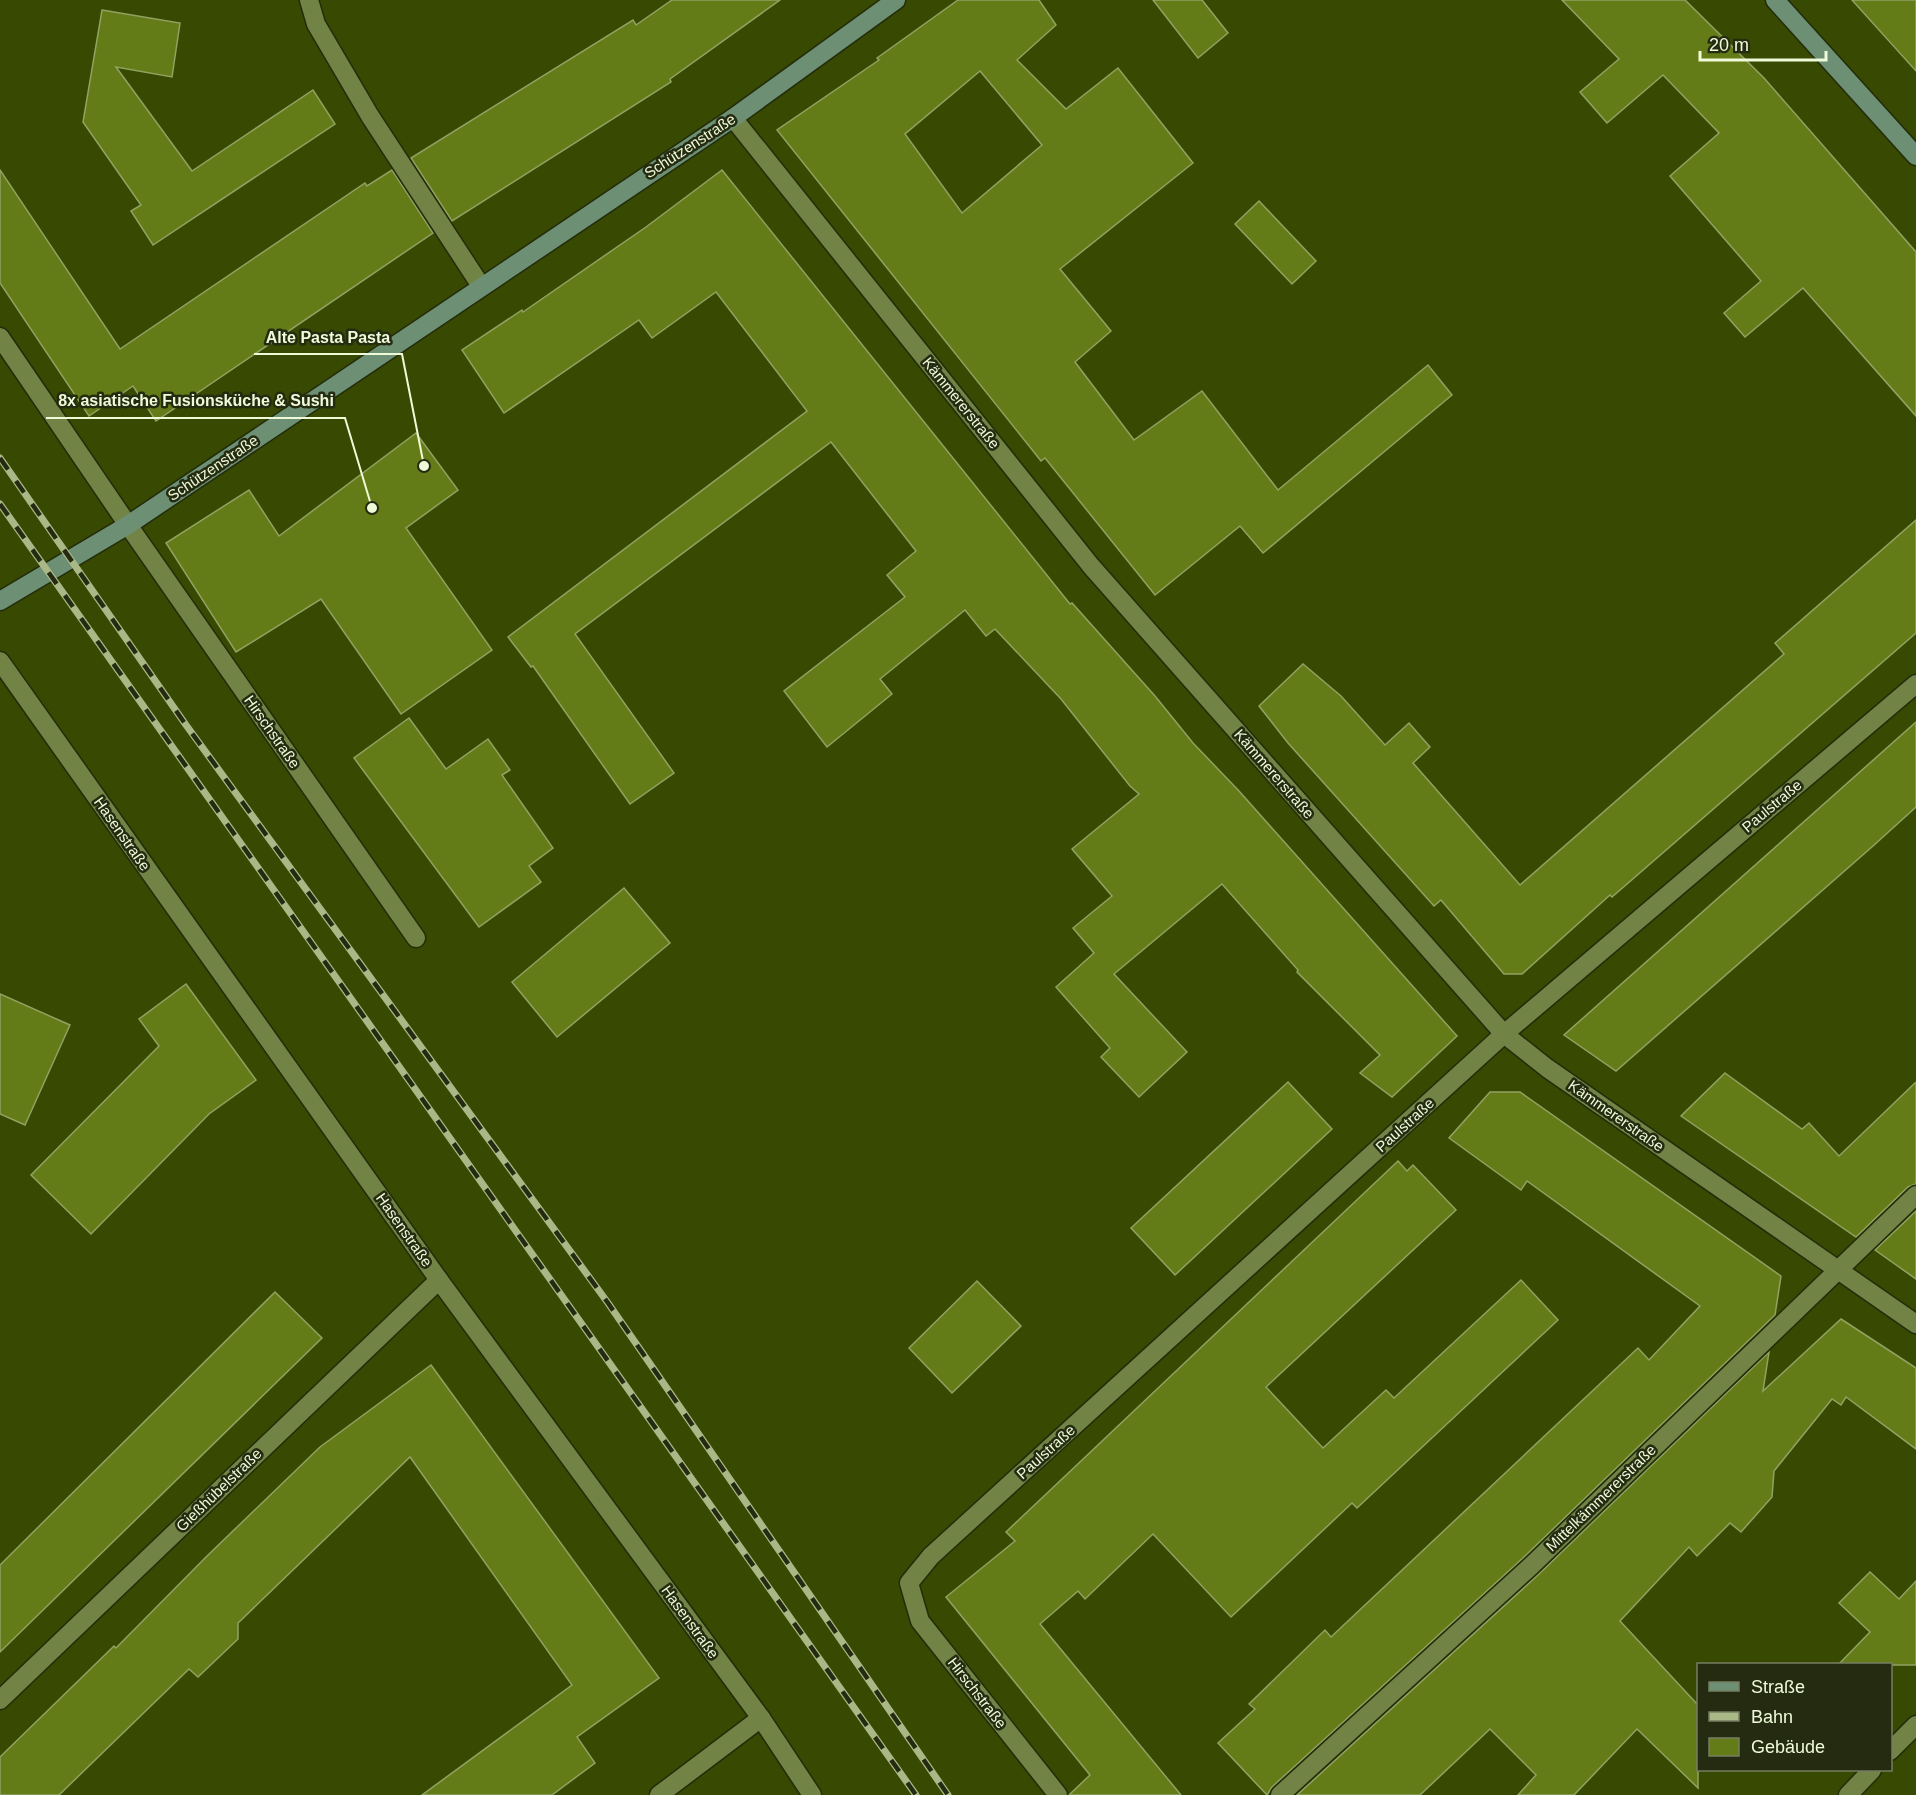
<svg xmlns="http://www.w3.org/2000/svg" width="1916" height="1795" font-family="Helvetica,sans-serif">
	<rect width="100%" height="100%" fill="#384902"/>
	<!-- building -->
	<g fill="#647c17" stroke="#8fa363" stroke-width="1.5" fill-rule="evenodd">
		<path d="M 672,0 L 780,0 L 670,79 L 671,82 L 452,221 L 411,158 L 633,20 L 636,25 Z"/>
		<path d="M 958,0 L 1039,0 L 1056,25 L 1017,60 L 1066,109 L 1118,68 L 1193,163 L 1060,269 L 1111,331 L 1075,362 L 1134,440 L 1202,391 L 1278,490 L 1428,365 L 1452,395 L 1263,553 L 1240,526 L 1155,595 L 1045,458 L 1041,461 L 777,130 L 879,60 L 877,58 ZM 980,71 L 1042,145 L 962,213 L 905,134 Z"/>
		<path d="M 1153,0 L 1202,0 L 1228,33 L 1198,58 Z"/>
		<path d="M 1562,0 L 1685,0 L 1764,78 L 1916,252 L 1916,416 L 1803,288 L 1745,337 L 1724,313 L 1761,281 L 1670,176 L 1719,133 L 1663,75 L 1607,123 L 1580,92 L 1619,59 Z"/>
		<path d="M 1852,0 L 1916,0 L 1916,71 Z"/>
		<path d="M 102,10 L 180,23 L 172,77 L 116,67 L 192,171 L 313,90 L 335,124 L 153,245 L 131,211 L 141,205 L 83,122 Z"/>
		<path d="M 0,170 L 120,349 L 365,183 L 367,186 L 392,170 L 433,233 L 156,421 L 133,386 L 89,416 L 0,283 Z"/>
		<path d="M 722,170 L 1070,604 L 1072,603 L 1155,696 L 1193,743 L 1239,791 L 1457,1036 L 1392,1097 L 1360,1073 L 1380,1055 L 1297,972 L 1298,970 L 1222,884 L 1114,974 L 1187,1052 L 1139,1097 L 1101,1057 L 1110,1048 L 1056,987 L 1094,953 L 1073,928 L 1112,896 L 1072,849 L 1139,794 L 1130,786 L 1061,699 L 995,629 L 986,636 L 965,610 L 880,679 L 892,694 L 827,747 L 784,691 L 905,597 L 887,575 L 916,551 L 831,442 L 575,634 L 674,773 L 630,804 L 533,666 L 531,667 L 508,637 L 807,411 L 716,292 L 652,338 L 639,320 L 504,413 L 462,350 L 522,310 L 523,312 L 646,227 Z"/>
		<path d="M 1259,201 L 1316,261 L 1292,284 L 1235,224 Z"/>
		<path d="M 416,433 L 458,490 L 406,528 L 492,650 L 401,714 L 321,599 L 236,652 L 166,543 L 249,490 L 279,536 Z"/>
		<path d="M 1916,520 L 1916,633 L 1612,897 L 1610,895 L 1522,974 L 1504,974 L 1441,900 L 1434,906 L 1288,743 L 1259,706 L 1303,664 L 1341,696 L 1385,745 L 1409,723 L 1430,747 L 1413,763 L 1520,885 L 1784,654 L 1775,643 Z"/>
		<path d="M 409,718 L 446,769 L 488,739 L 510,770 L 502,775 L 553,848 L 529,866 L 541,882 L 479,927 L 354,758 Z"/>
		<path d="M 1916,722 L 1916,807 L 1873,846 L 1616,1071 L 1564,1035 Z"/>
		<path d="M 624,888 L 670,943 L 557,1037 L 512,982 Z"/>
		<path d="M 186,984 L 256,1080 L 209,1114 L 91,1234 L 31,1175 L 159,1046 L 139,1019 Z"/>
		<path d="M 0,994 L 70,1025 L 25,1125 L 0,1114 Z"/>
		<path d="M 1725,1073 L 1802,1129 L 1809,1123 L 1839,1156 L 1916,1082 L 1916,1184 L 1908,1187 L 1856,1237 L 1681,1116 Z"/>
		<path d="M 1288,1082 L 1332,1129 L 1175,1275 L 1131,1228 Z"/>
		<path d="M 1490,1092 L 1520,1092 L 1781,1276 L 1775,1315 L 1523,1558 L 1272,1787 L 1267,1795 L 1218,1743 L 1255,1709 L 1249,1704 L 1325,1630 L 1331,1637 L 1638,1348 L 1649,1360 L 1700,1306 L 1527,1181 L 1521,1190 L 1449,1138 Z"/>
		<path d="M 1398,1161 L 1407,1171 L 1413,1165 L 1456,1210 L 1266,1387 L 1323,1448 L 1386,1390 L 1394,1398 L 1521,1280 L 1558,1320 L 1357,1508 L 1352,1503 L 1231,1617 L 1153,1534 L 1085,1599 L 1078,1591 L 1040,1624 L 1181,1795 L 1069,1795 L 1090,1775 L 946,1597 L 1015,1541 L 1006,1532 Z"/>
		<path d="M 1916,1211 L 1916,1279 L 1875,1250 Z"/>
		<path d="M 977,1281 L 1021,1326 L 952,1393 L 909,1348 Z"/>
		<path d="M 275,1292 L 322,1338 L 0,1652 L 0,1565 Z"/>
		<path d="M 1841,1319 L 1916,1368 L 1916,1449 L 1846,1397 L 1841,1405 L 1832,1399 L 1774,1471 L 1772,1497 L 1741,1532 L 1730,1523 L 1697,1556 L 1689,1547 L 1620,1621 L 1698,1705 L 1698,1788 L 1637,1729 L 1574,1795 L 1518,1795 L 1536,1775 L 1490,1729 L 1420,1795 L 1297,1795 L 1539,1574 L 1769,1352 L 1763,1391 Z"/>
		<path d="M 431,1365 L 659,1678 L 577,1737 L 595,1763 L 552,1795 L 422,1795 L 572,1685 L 410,1457 L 238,1623 L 238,1639 L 198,1677 L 189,1669 L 59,1795 L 0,1795 L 0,1757 L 114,1646 L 116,1648 L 206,1557 L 320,1447 Z"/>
		<path d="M 1870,1572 L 1899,1599 L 1916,1581 L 1916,1665 L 1838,1665 L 1870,1632 L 1839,1603 Z"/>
	</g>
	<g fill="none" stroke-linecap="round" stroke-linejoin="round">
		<!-- lane casing -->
		<g stroke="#232c0b" stroke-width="21">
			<path id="lane" d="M 0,337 L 128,525"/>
		</g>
		<!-- street casing -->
		<g stroke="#232c0b" stroke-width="21">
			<g id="street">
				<path d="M 309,0 L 316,24 L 370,116 L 481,286"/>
				<path d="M 733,118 L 1091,566 L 1504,1034 L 1547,1068 L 1916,1324"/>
				<path d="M 128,525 L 416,938"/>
				<path d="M 0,661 L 439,1280 L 761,1718 L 812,1795"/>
				<path d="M 0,1700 L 439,1280"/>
				<path d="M 1890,1751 L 1916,1725"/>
				<path d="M 659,1795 L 761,1718"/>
				<path d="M 1058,1795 L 920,1621 L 909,1583 L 931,1556 L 1504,1034 L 1916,684"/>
				<path d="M 1280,1795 L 1531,1566 L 1916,1195"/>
				<path d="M 1848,1795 L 1872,1770"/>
			</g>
		</g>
		<!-- secondary casing -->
		<g stroke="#232c0b" stroke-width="21">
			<g id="secondary">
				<path d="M 1775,0 L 1916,156"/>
				<path d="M 0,601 L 128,525 L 375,359 L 733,118 L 896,0"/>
			</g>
		</g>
		<!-- lane -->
		<use href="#lane" stroke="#718445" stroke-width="18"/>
		<!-- street -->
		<use href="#street" stroke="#718445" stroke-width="18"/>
		<!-- secondary -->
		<use href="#secondary" stroke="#6d9074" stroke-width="18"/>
		<!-- rail casing -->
		<g stroke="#aab888" stroke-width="7">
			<g id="rail">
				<path d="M 0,458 L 186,725 L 608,1303 L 948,1795"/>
				<path d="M 0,504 L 916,1795"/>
			</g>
		</g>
		<!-- rail -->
		<use href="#rail" stroke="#242b11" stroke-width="4.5" stroke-dasharray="14" stroke-linecap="butt"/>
	</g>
	<g text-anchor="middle" stroke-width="5" stroke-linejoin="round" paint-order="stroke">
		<!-- street labels -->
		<g font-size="15" fill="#eefad8" stroke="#242b11">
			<text transform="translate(690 146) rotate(-33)" y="5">Schützenstraße</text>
			<text transform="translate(961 403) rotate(51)" y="5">Kämmererstraße</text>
			<text transform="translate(213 468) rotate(-34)" y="5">Schützenstraße</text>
			<text transform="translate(272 732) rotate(55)" y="5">Hirschstraße</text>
			<text transform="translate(1274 774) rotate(49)" y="5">Kämmererstraße</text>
			<text transform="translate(1772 806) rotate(-40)" y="5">Paulstraße</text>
			<text transform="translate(122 834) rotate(55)" y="5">Hasenstraße</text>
			<text transform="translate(1616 1116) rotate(35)" y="5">Kämmererstraße</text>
			<text transform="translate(1405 1125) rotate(-42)" y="5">Paulstraße</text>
			<text transform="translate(404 1230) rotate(55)" y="5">Hasenstraße</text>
			<text transform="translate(1046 1452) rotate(-42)" y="5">Paulstraße</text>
			<text transform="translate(219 1490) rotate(-44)" y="5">Gießhübelstraße</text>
			<text transform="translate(1601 1498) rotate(-44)" y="5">Mittelkämmererstraße</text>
			<text transform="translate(690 1622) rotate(54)" y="5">Hasenstraße</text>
			<text transform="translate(977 1693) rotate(52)" y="5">Hirschstraße</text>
		</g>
	</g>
	<!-- callouts -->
	<path fill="none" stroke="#eefad8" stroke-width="2" d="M424 466L402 354H254M372 508L345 418H46"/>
	<g fill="#eefad8" stroke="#242b11" stroke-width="2">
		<circle cx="424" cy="466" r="6"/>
		<circle cx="372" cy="508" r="6"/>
	</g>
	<g font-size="16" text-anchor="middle" font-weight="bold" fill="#eefad8" stroke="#242b11" stroke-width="5" stroke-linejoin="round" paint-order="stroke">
		<text x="328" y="343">Alte Pasta Pasta</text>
		<text x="196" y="406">8x asiatische Fusionsküche &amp; Sushi</text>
	</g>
	<!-- legend -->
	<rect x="1697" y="1663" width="195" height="108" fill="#242b11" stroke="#757e61" stroke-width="1.5"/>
	<rect x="1709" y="1682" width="30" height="9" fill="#6d9074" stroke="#757e61" stroke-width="1.5"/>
	<text x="1751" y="1693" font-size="18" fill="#eefad8">Straße</text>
	<rect x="1709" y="1712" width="30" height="9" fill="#aab888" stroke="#757e61" stroke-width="1.5"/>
	<text x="1751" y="1723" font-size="18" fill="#eefad8">Bahn</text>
	<rect x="1709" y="1738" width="30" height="18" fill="#647c17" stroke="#757e61" stroke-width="1.5"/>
	<text x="1751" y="1753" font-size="18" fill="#eefad8">Gebäude</text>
	<!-- scale -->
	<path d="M1700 51v9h126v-9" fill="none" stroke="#eefad8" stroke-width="3"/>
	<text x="1709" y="51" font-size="18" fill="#eefad8" stroke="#242b11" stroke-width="4.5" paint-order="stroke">20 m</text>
</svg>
